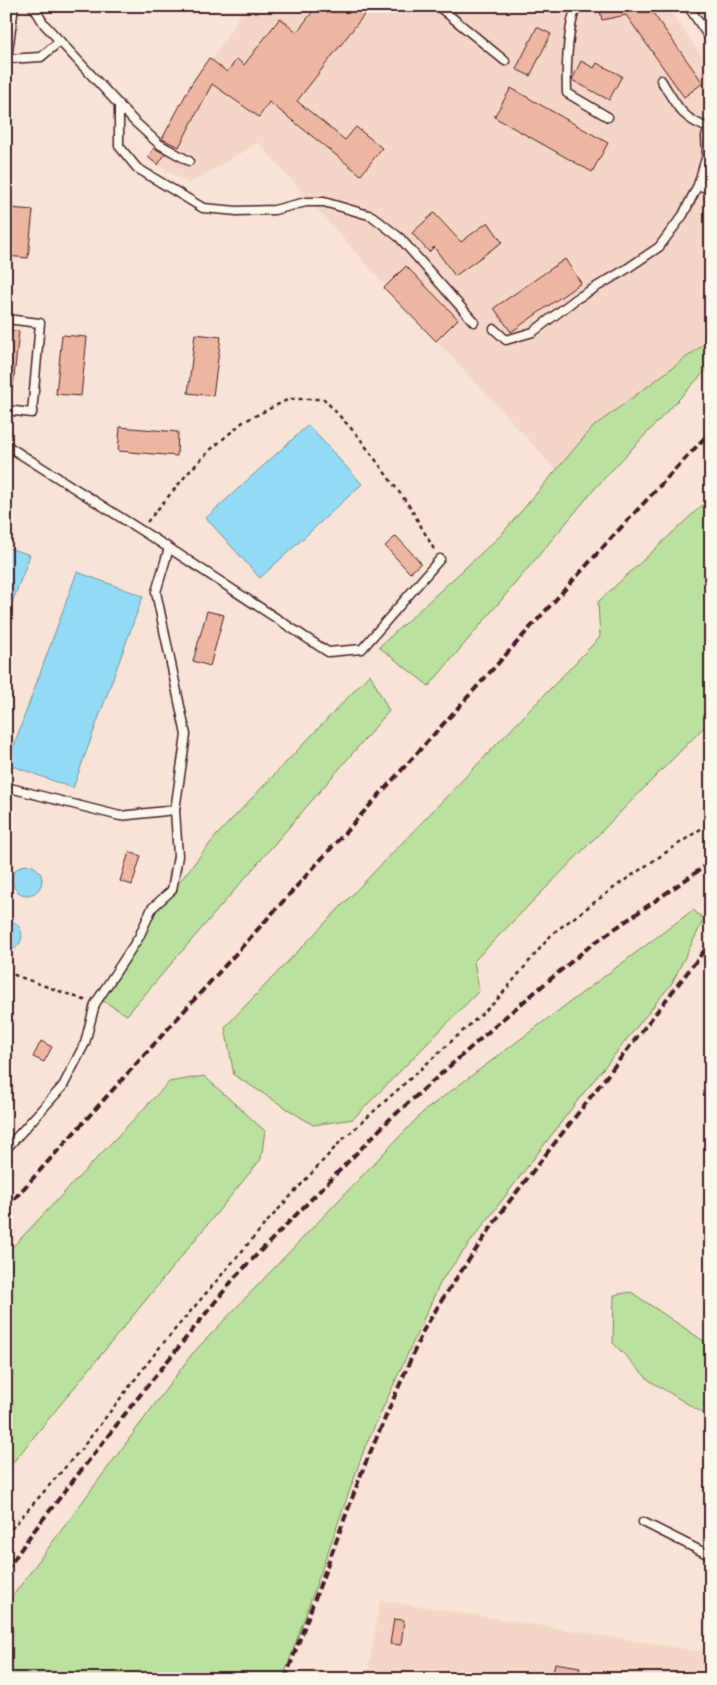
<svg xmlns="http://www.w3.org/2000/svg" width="717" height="1685" font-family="Caveat,sans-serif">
	<rect width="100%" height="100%" fill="#f7e4d6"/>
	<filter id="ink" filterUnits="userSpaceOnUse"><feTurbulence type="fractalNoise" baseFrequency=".02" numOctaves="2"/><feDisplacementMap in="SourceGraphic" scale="10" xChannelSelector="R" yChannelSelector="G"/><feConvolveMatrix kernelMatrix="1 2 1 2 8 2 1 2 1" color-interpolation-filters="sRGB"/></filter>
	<g filter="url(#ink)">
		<!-- built -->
		<g fill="#f4d6c6">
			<path d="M 240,6 L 666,6 L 711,68 L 711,338 L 561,475 L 374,273 L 258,143 L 190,183 L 148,161 L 241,13 Z"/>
			<path d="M 380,1600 L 711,1653 L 711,1679 L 367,1679 Z"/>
		</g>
		<!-- green -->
		<g fill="#bae29e" stroke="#828064">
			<path d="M 711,339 L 711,365 L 597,486 L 429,686 L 379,647 L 501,535 L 593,427 Z"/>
			<path d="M 711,497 L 711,720 L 474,961 L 479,991 L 353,1119 L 313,1125 L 234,1075 L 225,1027 L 600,637 L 598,602 Z"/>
			<path d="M 370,674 L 389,711 L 127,1015 L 103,1001 L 157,910 L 216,836 Z"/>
			<path d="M 693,910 L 704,919 L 672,983 L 578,1100 L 441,1281 L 365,1447 L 285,1673 L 281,1679 L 6,1679 L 6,1605 L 192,1354 L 423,1112 Z"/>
			<path d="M 204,1076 L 265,1131 L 261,1159 L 6,1471 L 6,1254 L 169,1082 Z"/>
			<path d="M 631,1292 L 711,1346 L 711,1418 L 650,1381 L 613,1343 L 614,1295 Z"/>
		</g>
		<!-- water -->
		<g fill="#93dbf5" stroke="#7690a4">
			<path d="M 308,425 L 362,484 L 260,578 L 206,518 Z"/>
			<path d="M 6,547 L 30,555 L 6,619 Z"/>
			<path d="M 77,572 L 143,596 L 73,788 L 7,764 Z"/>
			<circle cx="27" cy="880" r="15"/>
			<path d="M 6,920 C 27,921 27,950 6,951 Z"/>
		</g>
		<!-- building -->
		<g fill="#edb6a1" stroke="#4a1f2b">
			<path d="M 317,6 L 371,6 L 297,101 L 345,140 L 356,127 L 382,148 L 361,175 L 269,102 L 259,117 L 212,84 L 179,147 L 162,139 L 192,83 L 209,58 L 227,72 L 237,59 L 244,65 L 280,18 L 297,32 Z"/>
			<path d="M 599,6 L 648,6 L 703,83 L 684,97 L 626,15 L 602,20 Z"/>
			<path d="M 537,27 L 551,34 L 530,76 L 516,69 Z"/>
			<path d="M 581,61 L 594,68 L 597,63 L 622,76 L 609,100 L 572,80 Z"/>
			<path d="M 511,88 L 608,143 L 592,172 L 494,117 Z"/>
			<path d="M 154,148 L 165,154 L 158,165 L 148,157 Z"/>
			<path d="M 9,208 L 33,210 L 28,258 L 6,256 L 6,234 Z"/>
			<path d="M 434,213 L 461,242 L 488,222 L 502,242 L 455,276 L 434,247 L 429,252 L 412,233 Z"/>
			<path d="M 565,259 L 581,283 L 511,332 L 494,308 Z"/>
			<path d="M 406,266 L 458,319 L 436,341 L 384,288 Z"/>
			<path d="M 6,330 L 19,331 L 13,387 L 6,387 Z"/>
			<path d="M 195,334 L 221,337 L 213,396 L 188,393 Z"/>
			<path d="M 62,335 L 87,337 L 81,396 L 56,394 Z"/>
			<path d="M 120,427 L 178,432 L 177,456 L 118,451 Z"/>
			<path d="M 396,536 L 421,563 L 410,573 L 385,546 Z"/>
			<path d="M 207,611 L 224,615 L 210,666 L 193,661 Z"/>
			<path d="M 129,852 L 141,856 L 132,885 L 120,881 Z"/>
			<path d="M 41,1041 L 52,1047 L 44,1062 L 33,1057 Z"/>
			<path d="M 394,1619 L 404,1620 L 401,1645 L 390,1644 Z"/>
			<path d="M 555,1663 L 580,1667 L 578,1679 L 552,1679 Z"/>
		</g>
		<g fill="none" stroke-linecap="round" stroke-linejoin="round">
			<!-- service casing -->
			<g stroke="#4a1f2b" stroke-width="11">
				<g id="service">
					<path d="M 33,6 L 44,24 L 134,121 L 159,144 L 189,161"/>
					<path d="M 438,6 L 505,61"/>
					<path d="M 576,6 C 567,34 566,65 567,93 L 608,117"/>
					<path d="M 688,6 L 711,40"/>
					<path d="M 7,59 L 41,57 L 60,41"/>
					<path d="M 6,66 L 14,6"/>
					<path d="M 661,80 C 676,104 681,119 709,128"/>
					<path d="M 119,104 L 119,146 L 137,168 L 203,208 L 237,211 L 274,210 L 306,202 L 324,202 L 372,216 L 400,238 L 474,322"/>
					<path d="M 698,185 L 711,190"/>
					<path d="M 6,319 L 40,323 L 32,413 L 6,410"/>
					<path d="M 494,329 L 506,340 L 533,332 L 576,299 L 625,270 L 659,247 L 683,215 L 698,185 L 707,155 L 706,136 L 711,124"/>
					<path d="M 6,445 L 169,548 L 328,652 L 362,649 L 440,559"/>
					<path d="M 6,787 L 120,816 L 175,810 L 186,735 L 156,592 L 169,548"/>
					<path d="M 6,1149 L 63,1086 L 85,1043 L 95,1004 L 139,937 L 152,908 L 172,890 L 178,856 L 175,810"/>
					<path d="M 643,1522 L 711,1556"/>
				</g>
			</g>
			<!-- path -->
			<g stroke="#4a1f2b" stroke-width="2.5" stroke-dasharray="4 4" stroke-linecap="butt">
				<path d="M 147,522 L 188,473 L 209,451 L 243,422 L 289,399 L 324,399 L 358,436 L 410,507 L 435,551"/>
				<path d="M 6,972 L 87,1001"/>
				<path d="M 6,1535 L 82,1448 L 160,1347 L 266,1223 L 341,1141 L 496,1001 L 553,933 L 622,882 L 711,822"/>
			</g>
			<!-- service -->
			<use href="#service" stroke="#fbf7ec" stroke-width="8"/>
			<!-- rail -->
			<g stroke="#4a1f2b" stroke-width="4" stroke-dasharray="8 4" stroke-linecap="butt">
				<path d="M 6,1208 L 614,535 L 711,431"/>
				<path d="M 6,1571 L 30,1536 L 132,1405 L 236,1276 L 389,1120 L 504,1018 L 590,946 L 711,862"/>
				<path d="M 285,1679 L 363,1469 L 423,1331 L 445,1295 L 505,1207 L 711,942"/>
			</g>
		</g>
	</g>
	<!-- margin -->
	<rect width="717" height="1685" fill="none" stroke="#fbf7ec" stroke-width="25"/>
	<rect x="12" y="12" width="692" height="1660" fill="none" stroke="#4a1f2b" stroke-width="2" filter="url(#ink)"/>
</svg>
